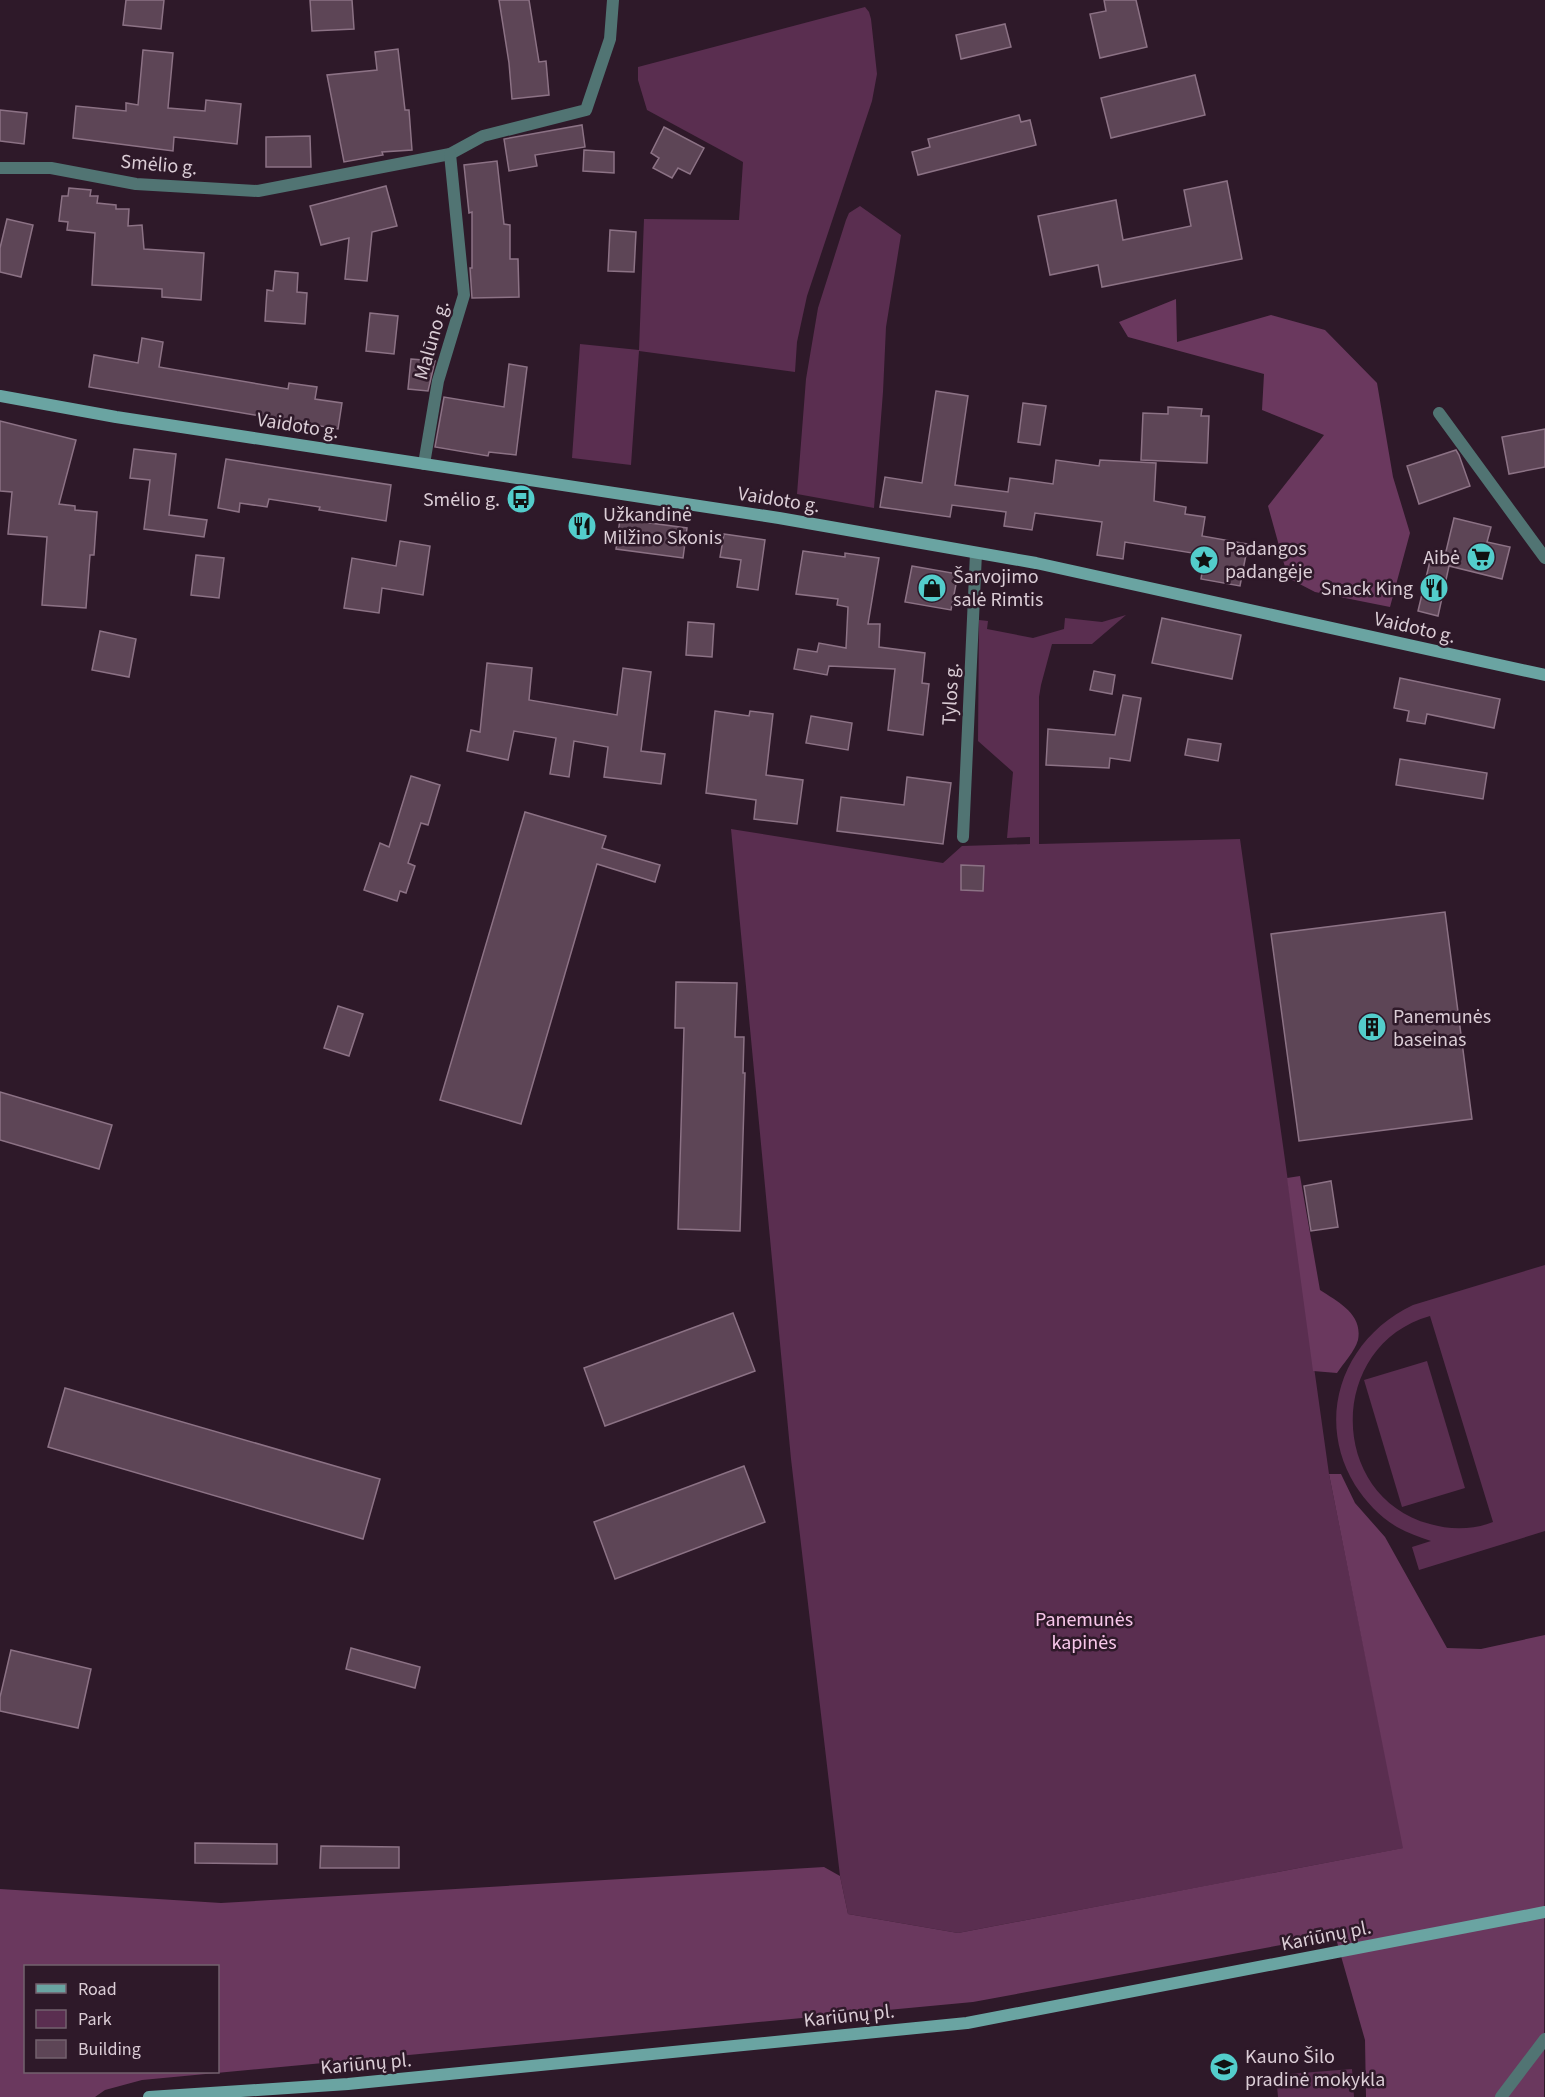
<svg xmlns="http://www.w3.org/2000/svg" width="1545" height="2097" font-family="'Source Sans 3',sans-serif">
	<rect width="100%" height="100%" fill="#2e1929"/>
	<!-- green -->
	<g fill="#5a2e50" fill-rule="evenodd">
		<path d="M 865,7 L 869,12 L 871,19 L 877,74 L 872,101 L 807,296 L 797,342 L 795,372 L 639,351 L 631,465 L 572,458 L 580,344 L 639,350 L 644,219 L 739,220 L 743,162 L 647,110 L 638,80 L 638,67 Z"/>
		<path d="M 860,206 L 901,235 L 886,327 L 883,392 L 874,508 L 797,494 L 806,379 L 818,308 L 846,220 L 849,213 Z"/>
		<path d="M 1126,615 L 1092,644 L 1052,644 L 1041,685 L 1039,697 L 1039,844 L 1240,839 L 1329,1474 L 1404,1848 L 958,1933 L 848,1914 L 840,1876 L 791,1459 L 731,829 L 943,863 L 962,846 L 1030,844 L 1030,837 L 1007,838 L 1013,772 L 978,741 L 979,620 L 988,621 L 987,629 L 1033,638 L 1064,629 L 1065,618 L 1102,622 Z"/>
		<path d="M 1545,1265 L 1545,1531 L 1419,1570 L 1412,1547 L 1431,1541 C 1419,1537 1408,1533 1397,1527 C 1380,1517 1366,1502 1355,1485 C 1314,1418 1343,1338 1413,1305 ZM 1430,1316 L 1493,1522 C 1473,1530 1450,1530 1430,1524 C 1327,1496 1327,1345 1430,1316 Z"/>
		<path d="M 1427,1361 L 1465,1488 L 1402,1507 L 1364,1380 Z"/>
		<path d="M 1352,2069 L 1354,2097 L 1278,2097 L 1276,2075 Z"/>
	</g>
	<!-- forest -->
	<g fill="#6a385e" fill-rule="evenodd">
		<path d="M 1176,299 L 1177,342 L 1271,315 L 1325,330 L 1377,383 L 1393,477 L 1410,533 L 1390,607 L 1315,592 L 1288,578 L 1268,506 L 1324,435 L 1262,410 L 1264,374 L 1128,337 L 1119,322 Z"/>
		<path d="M 1300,1176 L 1320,1290 C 1338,1302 1363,1314 1358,1340 C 1355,1351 1343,1364 1337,1373 L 1313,1371 L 1287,1178 Z"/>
		<path d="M 1329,1474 L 1341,1474 L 1355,1503 L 1385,1537 L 1447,1648 L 1481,1649 L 1545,1635 L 1544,2097 L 1366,2097 L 1365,2040 L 1335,1935 L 973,2002 L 142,2080 L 105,2090 L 95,2097 L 0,2097 L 0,1889 L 221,1903 L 824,1867 L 840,1876 L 848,1914 L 958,1933 L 1403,1848 ZM 26,1966 L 218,1966 L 218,2072 L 26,2072 Z"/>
	</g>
	<!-- building -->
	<g fill="#5d4556" stroke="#8c7285" stroke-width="1.5">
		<path d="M 126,0 L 164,0 L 161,29 L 123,25 Z"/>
		<path d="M 310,0 L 352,0 L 354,29 L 312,31 Z"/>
		<path d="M 499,0 L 529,0 L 539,62 L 546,61 L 549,95 L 512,99 L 509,63 Z"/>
		<path d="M 1104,0 L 1136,0 L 1147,47 L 1100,58 L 1090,14 L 1106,11 Z"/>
		<path d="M 1005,24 L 1011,47 L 961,59 L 956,35 Z"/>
		<path d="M 398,49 L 405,110 L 409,110 L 412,150 L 382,152 L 383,155 L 344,162 L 327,75 L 377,70 L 375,52 Z"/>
		<path d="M 143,50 L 173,53 L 168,108 L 205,111 L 206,100 L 241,104 L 237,144 L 174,137 L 173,151 L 73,138 L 76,106 L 126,111 L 126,103 L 138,105 Z"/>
		<path d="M 1195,75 L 1205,115 L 1111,138 L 1101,98 Z"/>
		<path d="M 0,110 L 27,113 L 24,144 L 0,141 Z"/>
		<path d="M 1019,115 L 1021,122 L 1030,120 L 1036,145 L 918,175 L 912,152 L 930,147 L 928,139 Z"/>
		<path d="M 582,125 L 585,147 L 535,155 L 537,166 L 509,171 L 504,139 Z"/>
		<path d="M 664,127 L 704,148 L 690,174 L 678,168 L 672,178 L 653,168 L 659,158 L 651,153 Z"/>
		<path d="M 310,136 L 311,167 L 266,167 L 266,137 Z"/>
		<path d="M 584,150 L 614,152 L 614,173 L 583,171 Z"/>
		<path d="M 497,161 L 504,224 L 510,225 L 510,259 L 518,259 L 519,297 L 472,298 L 470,268 L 472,268 L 472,212 L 469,213 L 464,165 Z"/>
		<path d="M 1227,181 L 1242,259 L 1102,287 L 1098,265 L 1050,275 L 1038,216 L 1116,200 L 1123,240 L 1191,226 L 1184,190 Z"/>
		<path d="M 386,186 L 397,226 L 372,232 L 367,281 L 345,279 L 349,238 L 321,245 L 310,206 Z"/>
		<path d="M 69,188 L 91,190 L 90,196 L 98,196 L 97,203 L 116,205 L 116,209 L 129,209 L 128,226 L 142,225 L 144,249 L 204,253 L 201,300 L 162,297 L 162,289 L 92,285 L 95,233 L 67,230 L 68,222 L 59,221 L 62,196 L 68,196 Z"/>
		<path d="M 7,219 L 33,225 L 21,277 L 0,272 L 0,248 Z"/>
		<path d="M 610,230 L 636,232 L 634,272 L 608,271 Z"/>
		<path d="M 275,271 L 298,273 L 297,292 L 307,293 L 305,324 L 265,321 L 267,290 L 273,291 Z"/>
		<path d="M 370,313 L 398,316 L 394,354 L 366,351 Z"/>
		<path d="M 142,338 L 163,342 L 159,367 L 288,389 L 289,383 L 317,387 L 315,399 L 342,403 L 338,429 L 89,387 L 94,355 L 138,363 Z"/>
		<path d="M 411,359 L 435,361 L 428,391 L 408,389 Z"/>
		<path d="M 509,364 L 527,367 L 516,455 L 489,452 L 488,456 L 435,447 L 444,397 L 504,407 Z"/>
		<path d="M 936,391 L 968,396 L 955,485 L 1008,492 L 1010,478 L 1053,484 L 1056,460 L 1099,466 L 1100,460 L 1156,463 L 1154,501 L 1186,507 L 1185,514 L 1205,517 L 1202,536 L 1248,544 L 1240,586 L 1201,579 L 1205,555 L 1125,542 L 1123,559 L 1097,555 L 1102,522 L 1035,513 L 1032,530 L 1004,526 L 1006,512 L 952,505 L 950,517 L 880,507 L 885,477 L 922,483 Z"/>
		<path d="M 1023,403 L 1046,406 L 1040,445 L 1018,442 Z"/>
		<path d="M 1168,407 L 1202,409 L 1201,416 L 1209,416 L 1207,463 L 1141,460 L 1143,413 L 1168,414 Z"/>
		<path d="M 0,421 L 76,440 L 59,504 L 75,506 L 75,510 L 97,512 L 94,555 L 90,555 L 86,608 L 42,605 L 47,537 L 8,534 L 12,492 L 0,491 Z"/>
		<path d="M 1545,429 L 1545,467 L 1509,474 L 1502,437 Z"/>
		<path d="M 134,449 L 176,454 L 169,515 L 207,520 L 204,537 L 144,529 L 150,480 L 130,478 Z"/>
		<path d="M 1456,450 L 1459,455 L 1470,486 L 1419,504 L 1407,466 Z"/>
		<path d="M 226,459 L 391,485 L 386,521 L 319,510 L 320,507 L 269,499 L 267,507 L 240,503 L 239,512 L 218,508 Z"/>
		<path d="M 1454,518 L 1491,527 L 1487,542 L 1510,547 L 1502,579 L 1449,566 L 1438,616 L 1418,611 L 1430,561 L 1443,564 Z"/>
		<path d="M 620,519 L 687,528 L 683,558 L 616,549 Z"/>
		<path d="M 724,534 L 765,540 L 758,590 L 737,587 L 741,560 L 720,557 Z"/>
		<path d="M 400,541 L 430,546 L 423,595 L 382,588 L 379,613 L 344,608 L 352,558 L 396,566 Z"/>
		<path d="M 803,551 L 845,557 L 845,553 L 879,558 L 868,624 L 880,624 L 879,647 L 925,653 L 922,683 L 929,684 L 923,735 L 888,730 L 895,669 L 829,666 L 827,675 L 794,669 L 798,649 L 817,652 L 819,643 L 846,648 L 848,607 L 837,605 L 838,599 L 796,594 Z"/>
		<path d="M 196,555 L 224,558 L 219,598 L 191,595 Z"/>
		<path d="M 912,566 L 958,574 L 951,610 L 905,602 Z"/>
		<path d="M 1162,618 L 1241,635 L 1232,679 L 1152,663 Z"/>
		<path d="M 688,622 L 714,624 L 712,657 L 686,655 Z"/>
		<path d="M 100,631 L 136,639 L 129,677 L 92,670 Z"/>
		<path d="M 487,663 L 532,668 L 529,700 L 617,715 L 623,668 L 651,672 L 641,751 L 665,754 L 661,784 L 604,777 L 608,747 L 574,741 L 569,777 L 550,774 L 556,738 L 514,731 L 508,760 L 467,751 L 471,730 L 480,732 Z"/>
		<path d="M 1094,671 L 1115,675 L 1112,694 L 1090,690 Z"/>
		<path d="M 1400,678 L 1500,699 L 1494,728 L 1427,714 L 1425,724 L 1407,721 L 1409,711 L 1394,708 Z"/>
		<path d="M 1123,695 L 1141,698 L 1130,761 L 1110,758 L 1109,768 L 1046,765 L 1048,729 L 1115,735 Z"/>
		<path d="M 715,711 L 749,716 L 750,711 L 773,714 L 766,775 L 803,780 L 797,824 L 754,819 L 756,800 L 706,793 Z"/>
		<path d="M 811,716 L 852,723 L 848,750 L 806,743 Z"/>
		<path d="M 1188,739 L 1221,744 L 1218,761 L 1185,755 Z"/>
		<path d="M 1400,759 L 1487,773 L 1483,799 L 1396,785 Z"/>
		<path d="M 411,776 L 440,785 L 428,825 L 421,823 L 408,863 L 415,866 L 406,893 L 400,891 L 397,901 L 364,890 L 380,843 L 389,847 Z"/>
		<path d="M 907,777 L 951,783 L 943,844 L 837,831 L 841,797 L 904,805 Z"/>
		<path d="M 525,812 L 606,836 L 602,848 L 660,865 L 655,882 L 597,864 L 521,1124 L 440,1100 Z"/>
		<path d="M 961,865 L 984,866 L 983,891 L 961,890 Z"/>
		<path d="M 1445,912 L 1472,1119 L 1299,1141 L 1271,934 Z"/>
		<path d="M 676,982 L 737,983 L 735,1037 L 744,1037 L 743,1073 L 745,1073 L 740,1231 L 678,1229 L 684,1028 L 675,1028 Z"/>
		<path d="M 338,1006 L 363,1014 L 349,1056 L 324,1048 Z"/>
		<path d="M 0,1092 L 112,1125 L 99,1169 L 0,1140 Z"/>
		<path d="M 1331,1181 L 1338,1227 L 1311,1231 L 1304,1186 Z"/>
		<path d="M 733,1313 L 755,1371 L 605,1426 L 584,1368 Z"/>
		<path d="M 65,1388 L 380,1479 L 363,1539 L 48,1447 Z"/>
		<path d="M 744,1466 L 765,1522 L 615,1579 L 594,1522 Z"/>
		<path d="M 351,1648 L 420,1667 L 415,1688 L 346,1669 Z"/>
		<path d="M 11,1650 L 91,1669 L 78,1728 L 0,1711 L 0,1697 Z"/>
		<path d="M 195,1843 L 277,1844 L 277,1864 L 195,1863 Z"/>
		<path d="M 321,1846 L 399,1847 L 399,1868 L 320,1868 Z"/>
	</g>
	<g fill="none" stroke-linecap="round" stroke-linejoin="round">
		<!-- street -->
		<g stroke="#517473" stroke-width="12">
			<path d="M 0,168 L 51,168 L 136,184 L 258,191 L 450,154 L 483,136 L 586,110 L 610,39 L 613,0"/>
			<path d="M 1439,413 L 1545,558"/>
			<path d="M 424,464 L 438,381 L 464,295 L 450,154"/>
			<path d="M 963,837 L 976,553"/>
			<path d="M 1501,2097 L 1545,2039"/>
		</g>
		<!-- secondary -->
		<g stroke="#6aa4a2" stroke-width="12">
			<path d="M 0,396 L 116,417 L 779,518 L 1036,563 L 1545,675"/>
			<path d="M 149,2097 L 348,2084 L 967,2023 L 1545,1912"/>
		</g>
	</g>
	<!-- icons -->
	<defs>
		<g id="bus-disc" transform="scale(1.5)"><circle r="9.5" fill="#53cdcb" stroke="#2e1929"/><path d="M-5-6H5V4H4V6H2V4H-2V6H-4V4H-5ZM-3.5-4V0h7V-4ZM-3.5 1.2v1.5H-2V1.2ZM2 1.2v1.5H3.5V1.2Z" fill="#111"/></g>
		<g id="restaurant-disc" transform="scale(1.5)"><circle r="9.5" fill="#53cdcb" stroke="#2e1929"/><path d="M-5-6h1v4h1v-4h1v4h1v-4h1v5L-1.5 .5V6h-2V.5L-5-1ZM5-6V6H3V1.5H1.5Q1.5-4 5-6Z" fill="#111"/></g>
		<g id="supermarket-disc" transform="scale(1.5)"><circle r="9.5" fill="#53cdcb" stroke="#2e1929"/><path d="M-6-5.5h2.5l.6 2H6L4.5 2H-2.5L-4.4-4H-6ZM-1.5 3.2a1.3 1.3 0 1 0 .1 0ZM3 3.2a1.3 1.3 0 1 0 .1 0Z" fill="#111"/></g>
		<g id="sight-disc" transform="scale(1.5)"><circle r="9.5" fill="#53cdcb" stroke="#2e1929"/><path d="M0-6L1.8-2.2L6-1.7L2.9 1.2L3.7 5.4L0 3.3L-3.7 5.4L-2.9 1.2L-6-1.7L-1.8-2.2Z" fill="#111"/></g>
		<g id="shop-disc" transform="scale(1.5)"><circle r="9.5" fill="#53cdcb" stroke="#2e1929"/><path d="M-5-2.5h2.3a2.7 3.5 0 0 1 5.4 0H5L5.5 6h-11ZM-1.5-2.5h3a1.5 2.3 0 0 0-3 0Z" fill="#111"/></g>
		<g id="building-disc" transform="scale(1.5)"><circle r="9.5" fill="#53cdcb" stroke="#2e1929"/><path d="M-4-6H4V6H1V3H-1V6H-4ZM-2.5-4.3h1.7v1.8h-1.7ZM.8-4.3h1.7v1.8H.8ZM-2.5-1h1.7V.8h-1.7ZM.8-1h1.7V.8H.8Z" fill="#111"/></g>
		<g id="school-disc" transform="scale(1.5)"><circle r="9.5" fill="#53cdcb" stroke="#2e1929"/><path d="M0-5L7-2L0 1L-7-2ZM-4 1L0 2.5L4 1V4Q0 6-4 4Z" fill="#111"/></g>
	</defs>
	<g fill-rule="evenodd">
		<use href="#bus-disc" x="521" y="499"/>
		<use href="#restaurant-disc" x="582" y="526"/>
		<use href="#supermarket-disc" x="1481" y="557"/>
		<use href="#sight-disc" x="1204" y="560"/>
		<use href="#shop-disc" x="932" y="588"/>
		<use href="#restaurant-disc" x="1434" y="588"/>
		<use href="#building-disc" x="1372" y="1027"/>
		<use href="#school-disc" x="1224" y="2067"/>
	</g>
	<g text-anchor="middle" stroke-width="5" stroke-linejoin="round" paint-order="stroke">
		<!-- street labels -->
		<g font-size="20" fill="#dbcdd6" stroke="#2e1929">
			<text transform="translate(159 164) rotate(5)" y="7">Smėlio g.</text>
			<text transform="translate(431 340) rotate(-74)" y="7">Malūno g.</text>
			<text transform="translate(298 425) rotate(9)" y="7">Vaidoto g.</text>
			<text transform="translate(779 499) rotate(9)" y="7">Vaidoto g.</text>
			<text transform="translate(1415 627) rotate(13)" y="7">Vaidoto g.</text>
			<text transform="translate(950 694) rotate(-87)" y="7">Tylos g.</text>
			<text transform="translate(1326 1935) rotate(-11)" y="7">Kariūnų pl.</text>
			<text transform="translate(849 2015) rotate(-6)" y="7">Kariūnų pl.</text>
			<text transform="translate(366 2063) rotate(-5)" y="7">Kariūnų pl.</text>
		</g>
		<!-- poi labels -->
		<g font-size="20" fill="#dbcdd6" stroke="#2e1929" text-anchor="start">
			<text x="500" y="506" text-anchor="end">Smėlio g.</text>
			<text x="603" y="521">Užkandinė<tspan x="603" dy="23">Milžino Skonis</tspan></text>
			<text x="1225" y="555">Padangos<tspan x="1225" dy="23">padangėje</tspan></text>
			<text x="1460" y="564" text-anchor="end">Aibė</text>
			<text x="953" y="583">Šarvojimo<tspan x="953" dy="23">salė Rimtis</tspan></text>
			<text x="1413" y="595" text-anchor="end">Snack King</text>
			<text x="1393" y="1023">Panemunės<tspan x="1393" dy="23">baseinas</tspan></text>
			<text x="1245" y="2063">Kauno Šilo<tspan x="1245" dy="23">pradinė mokykla</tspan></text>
		</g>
		<!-- park labels -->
		<g font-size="20" fill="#f8c7ea" stroke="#2e1929">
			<text x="1084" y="1626">Panemunės<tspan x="1084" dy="23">kapinės</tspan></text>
		</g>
	</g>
	<!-- legend -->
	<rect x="24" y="1965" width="195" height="108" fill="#2e1929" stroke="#73616e" stroke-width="1.5"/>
	<rect x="36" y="1984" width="30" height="9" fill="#6aa4a2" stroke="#73616e" stroke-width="1.5"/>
	<text x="78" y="1995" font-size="18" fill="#dbcdd6">Road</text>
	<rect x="36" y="2010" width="30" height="18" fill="#5a2e50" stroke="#73616e" stroke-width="1.5"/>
	<text x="78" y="2025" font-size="18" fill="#dbcdd6">Park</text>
	<rect x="36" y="2040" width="30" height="18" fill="#5d4556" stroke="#73616e" stroke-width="1.5"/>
	<text x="78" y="2055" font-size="18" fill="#dbcdd6">Building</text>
</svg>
